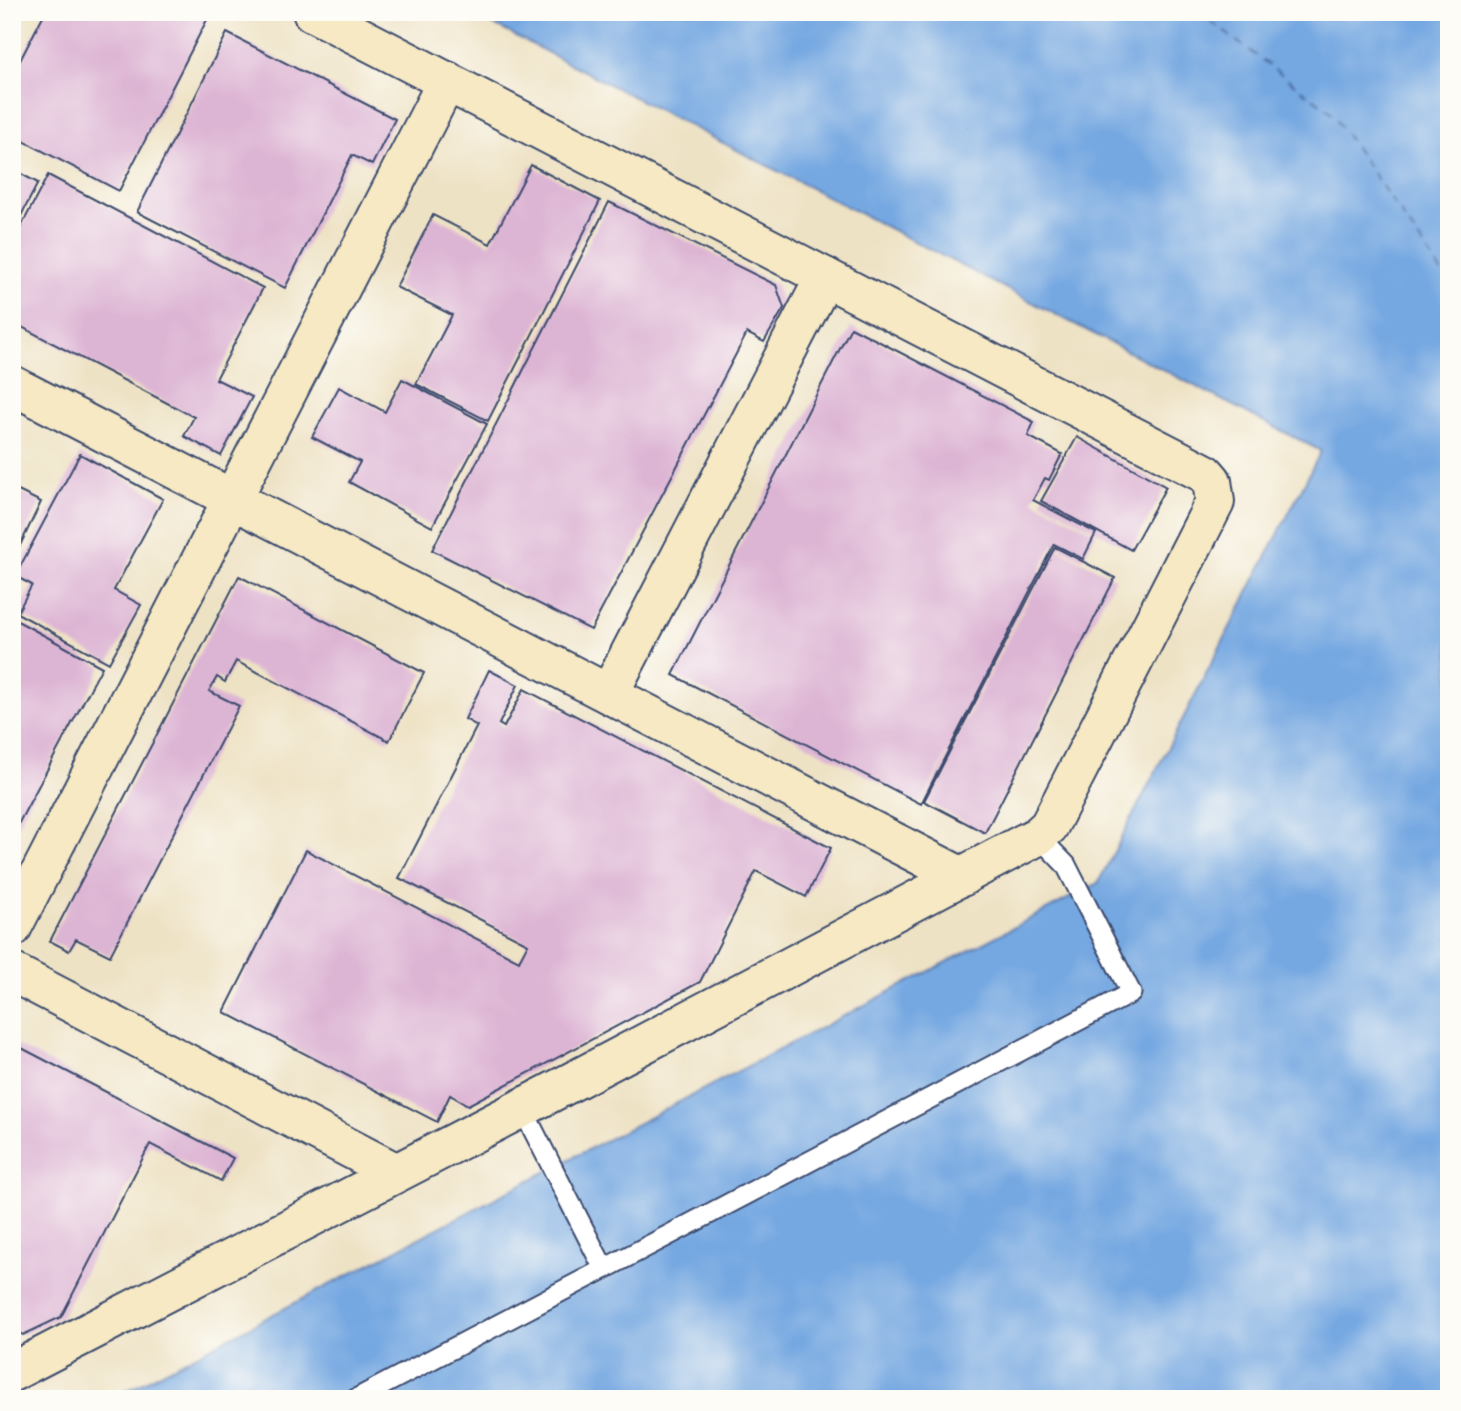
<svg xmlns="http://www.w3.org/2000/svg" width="1461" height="1411" font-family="Pangolin,sans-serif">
	<rect width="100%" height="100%" fill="#fdfcf7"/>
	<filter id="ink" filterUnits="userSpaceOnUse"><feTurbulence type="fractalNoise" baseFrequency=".0143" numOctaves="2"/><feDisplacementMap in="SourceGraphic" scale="14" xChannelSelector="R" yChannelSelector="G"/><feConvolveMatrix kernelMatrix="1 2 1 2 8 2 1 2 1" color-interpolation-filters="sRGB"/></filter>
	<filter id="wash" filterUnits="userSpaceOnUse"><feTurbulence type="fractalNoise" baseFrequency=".00686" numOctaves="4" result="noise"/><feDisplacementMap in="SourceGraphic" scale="28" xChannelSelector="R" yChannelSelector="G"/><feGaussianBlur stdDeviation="1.57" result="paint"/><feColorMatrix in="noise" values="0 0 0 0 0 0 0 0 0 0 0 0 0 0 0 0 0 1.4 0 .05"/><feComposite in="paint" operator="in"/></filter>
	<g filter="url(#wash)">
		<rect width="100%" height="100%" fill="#eee2c4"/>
		<!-- water -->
		<path fill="#75a7e1" stroke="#486ba0" stroke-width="2" d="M 469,12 L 1449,12 L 1449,1399 L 111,1399 L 1098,883 L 1321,451 Z"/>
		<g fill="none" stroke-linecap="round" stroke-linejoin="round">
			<!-- ferry -->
			<path stroke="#3a598c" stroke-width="2" stroke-dasharray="9 7" stroke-linecap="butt" d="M 1198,12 L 1330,111 L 1449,283"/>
		</g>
		<g id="blocks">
			<!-- building -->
			<g fill="#ddb5d4">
				<path d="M 45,12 L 211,12 L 119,191 L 12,135 L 12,76 Z"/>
				<path d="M 227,33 L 395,119 L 372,165 L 352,155 L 285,288 L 137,212 Z"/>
				<path d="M 531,165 L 600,201 L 488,421 L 416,384 L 452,315 L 396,287 L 433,215 L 490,244 Z"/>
				<path d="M 12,169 L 38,183 L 12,233 Z"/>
				<path d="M 48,175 L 263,288 L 216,379 L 252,397 L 221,456 L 184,436 L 194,417 L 12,322 L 12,244 Z"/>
				<path d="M 609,202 L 776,285 L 784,308 L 764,342 L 747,333 L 591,630 L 432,550 Z"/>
				<path d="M 851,327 L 1034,422 L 1028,436 L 1062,454 L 1049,480 L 1045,478 L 1033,500 L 1096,533 L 1083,559 L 1054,544 L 921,804 L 673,675 Z"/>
				<path d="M 402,379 L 487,424 L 432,527 L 349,482 L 360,462 L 312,437 L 339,387 L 385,412 Z"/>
				<path d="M 1077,437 L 1166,487 L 1131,550 L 1041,501 Z"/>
				<path d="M 80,454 L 163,499 L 114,590 L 141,605 L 109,663 L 17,613 L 32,585 L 15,576 Z"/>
				<path d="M 12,488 L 41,502 L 12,562 Z"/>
				<path d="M 1055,547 L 1115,578 L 985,833 L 924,801 Z"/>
				<path d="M 239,576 L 424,673 L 389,741 L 236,661 L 225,682 L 217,677 L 209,691 L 239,706 L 110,956 L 76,939 L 69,951 L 50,941 Z"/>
				<path d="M 12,618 L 102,667 L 15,830 L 12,829 Z"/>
				<path d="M 489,670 L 518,685 L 499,724 L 504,727 L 524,689 L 831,848 L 806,897 L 756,871 L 700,982 L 468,1105 L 450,1095 L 437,1122 L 224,1012 L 306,850 L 519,961 L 528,944 L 399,878 L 477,726 L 465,719 Z"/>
				<path d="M 12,1043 L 233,1158 L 221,1181 L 150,1144 L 61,1317 L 23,1335 L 12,1329 Z"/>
			</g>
		</g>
	</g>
	<g filter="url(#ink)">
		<use href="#blocks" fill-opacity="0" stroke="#3b4a6d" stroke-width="2"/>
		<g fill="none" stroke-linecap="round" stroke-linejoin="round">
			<!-- lane casing -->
			<g stroke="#3b4a6d" stroke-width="23">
				<g id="lane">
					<path d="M 522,1108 L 604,1269"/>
					<path d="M 356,1399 L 1131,993 L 1066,865 L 1038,836"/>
				</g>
			</g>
			<!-- secondary casing -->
			<g stroke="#3b4a6d" stroke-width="42">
				<g id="secondary">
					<path d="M 12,385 L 962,877"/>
					<path d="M 609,694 L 825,277"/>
					<path d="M 12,928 L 447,81"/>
					<path d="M 12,972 L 395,1172"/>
					<path d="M 12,1372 L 522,1108 L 1038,836 L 1049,826 L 1215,502 L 1212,481 L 1206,474 L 312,12"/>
				</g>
			</g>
			<!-- lane -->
			<use href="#lane" stroke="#fff" stroke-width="19"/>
			<!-- secondary -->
			<use href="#secondary" stroke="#f6e9c3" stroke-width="38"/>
		</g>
	</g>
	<!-- margin -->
	<rect width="1461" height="1411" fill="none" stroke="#fdfcf7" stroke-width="42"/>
</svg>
